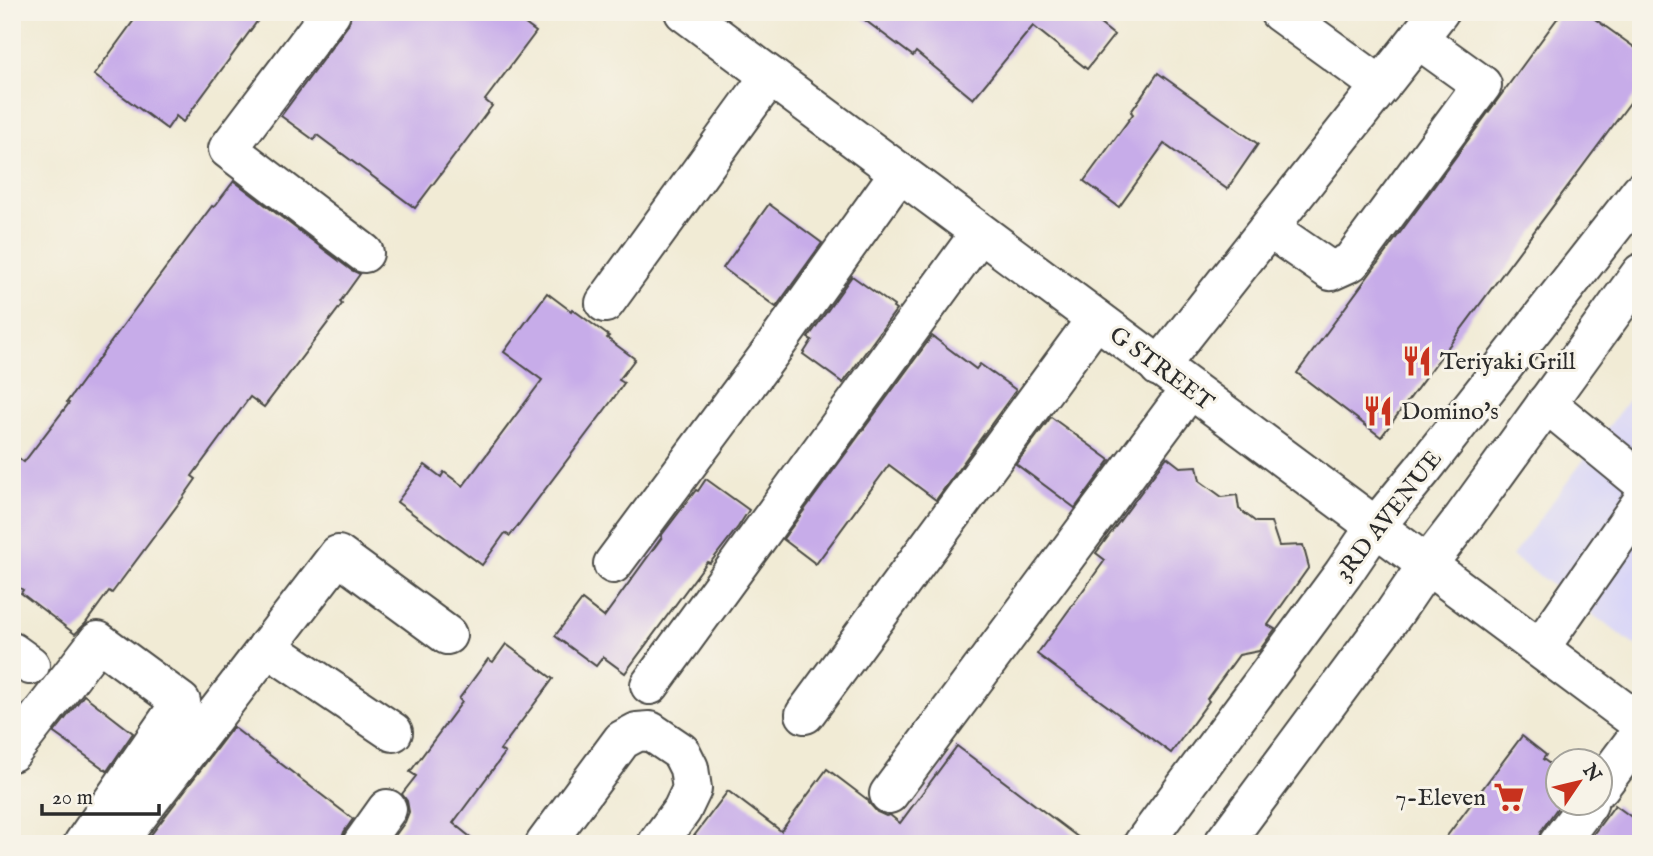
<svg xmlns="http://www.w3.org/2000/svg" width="1653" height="856" font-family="'IM FELL English',serif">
	<rect width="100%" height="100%" fill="#f7f3e8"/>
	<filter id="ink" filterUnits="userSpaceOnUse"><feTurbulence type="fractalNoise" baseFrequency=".0143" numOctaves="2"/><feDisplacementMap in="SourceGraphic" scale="14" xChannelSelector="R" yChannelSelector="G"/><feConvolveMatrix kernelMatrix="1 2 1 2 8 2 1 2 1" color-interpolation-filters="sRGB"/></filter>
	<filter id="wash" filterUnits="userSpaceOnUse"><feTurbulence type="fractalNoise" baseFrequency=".00686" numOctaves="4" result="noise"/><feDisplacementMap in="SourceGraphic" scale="28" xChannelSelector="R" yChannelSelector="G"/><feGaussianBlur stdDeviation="1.57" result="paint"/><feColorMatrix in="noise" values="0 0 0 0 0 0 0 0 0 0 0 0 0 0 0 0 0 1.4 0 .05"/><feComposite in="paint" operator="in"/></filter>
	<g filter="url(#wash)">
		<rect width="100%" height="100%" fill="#f1ebd5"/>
		<!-- built -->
		<path fill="#d9d6f7" d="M 1641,383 L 1641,650 L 1512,556 Z"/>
		<g id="blocks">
			<!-- building -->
			<g fill="#c7ace9">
				<path d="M 140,12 L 264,12 L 183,122 L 176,116 L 167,129 L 94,75 Z"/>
				<path d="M 352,12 L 509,12 L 536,32 L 485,100 L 492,106 L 415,208 L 317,135 L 314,140 L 281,116 L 348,25 Z"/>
				<path d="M 854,12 L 1085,12 L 1114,35 L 1087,69 L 1033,26 L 973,99 L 916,52 L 913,56 Z"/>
				<path d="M 1562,12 L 1585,12 L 1641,52 L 1641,88 L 1381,437 L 1297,373 Z"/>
				<path d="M 1158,73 L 1258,144 L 1227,189 L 1164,144 L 1119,207 L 1084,181 L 1133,114 L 1131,112 Z"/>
				<path d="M 234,181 L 351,270 L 360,274 L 340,302 L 342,304 L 264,407 L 250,397 L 192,476 L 196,479 L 182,499 L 112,593 L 109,591 L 85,624 L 75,634 L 21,593 L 23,590 L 12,583 L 12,453 L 24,462 L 69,403 L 67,402 L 135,309 L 212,206 L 214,207 Z"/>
				<path d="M 769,204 L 822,243 L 776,307 L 723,268 Z"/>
				<path d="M 852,276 L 894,306 L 893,308 L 896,310 L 843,383 L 803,354 L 812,340 L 808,338 Z"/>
				<path d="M 547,293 L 571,311 L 572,309 L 609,336 L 607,338 L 635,359 L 619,380 L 624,383 L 613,399 L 510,536 L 505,533 L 482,565 L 397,502 L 425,465 L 441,477 L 444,472 L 463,486 L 542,380 L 504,352 Z"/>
				<path d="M 932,336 L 976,369 L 980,364 L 1016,390 L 936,500 L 889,465 L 816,564 L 783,539 Z"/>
				<path d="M 1051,417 L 1110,460 L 1075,508 L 1016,464 Z"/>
				<path d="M 1167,457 L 1180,467 L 1197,466 L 1200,481 L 1222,497 L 1237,495 L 1239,509 L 1256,522 L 1271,522 L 1279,546 L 1303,545 L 1309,567 L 1268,625 L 1275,629 L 1259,651 L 1239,655 L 1207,699 L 1209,701 L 1171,753 L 1037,654 L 1105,560 L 1096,553 Z"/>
				<path d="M 706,479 L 749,510 L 738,527 L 710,563 L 707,562 L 625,673 L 603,657 L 596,666 L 555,636 L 582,600 L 604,617 L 662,537 L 661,536 L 696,490 L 698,491 Z"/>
				<path d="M 506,644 L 553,679 L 500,750 L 505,753 L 453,823 L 479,844 L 389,844 L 405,822 L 409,812 L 407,801 L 402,794 L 416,776 L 410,772 L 462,702 L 459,699 L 488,659 L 493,662 Z"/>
				<path d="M 84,695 L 133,733 L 107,771 L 54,733 Z"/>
				<path d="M 233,727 L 353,819 L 344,832 L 340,844 L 144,844 Z"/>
				<path d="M 1522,736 L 1546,755 L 1543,759 L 1558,770 L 1558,807 L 1541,831 L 1537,844 L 1441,844 Z"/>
				<path d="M 957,746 L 1087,844 L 688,844 L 728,791 L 781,831 L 827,769 L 868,800 L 869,803 L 877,812 L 886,816 L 890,815 L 900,823 Z"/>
				<path d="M 1615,805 L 1641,824 L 1641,844 L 1586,844 Z"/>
			</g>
		</g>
	</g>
	<g filter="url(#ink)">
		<use href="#blocks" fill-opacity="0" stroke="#494844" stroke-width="2"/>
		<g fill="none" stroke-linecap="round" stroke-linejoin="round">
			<!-- minor casing -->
			<g stroke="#494844" stroke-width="42">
				<g id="minor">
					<path d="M 331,12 L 228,149 L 364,253"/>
					<path d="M 684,12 L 1641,724"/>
					<path d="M 1279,12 L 1381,86"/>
					<path d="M 1270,229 L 1331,271 L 1351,262 L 1482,85 L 1418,39"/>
					<path d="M 605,303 L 770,76"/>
					<path d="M 1159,367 L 1439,12"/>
					<path d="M 1546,403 L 1641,481"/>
					<path d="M 613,564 L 770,353 L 899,173"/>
					<path d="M 267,647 L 393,732"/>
					<path d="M 1540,648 L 1641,503"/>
					<path d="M 12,652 L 30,665"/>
					<path d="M 650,685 L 980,233"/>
					<path d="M 805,714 L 1096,319"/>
					<path d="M 12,752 L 98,641 L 181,702 L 83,844"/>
					<path d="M 1600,787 L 1641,732"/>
					<path d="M 889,794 L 1190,389"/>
					<path d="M 116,844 L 338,555 L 447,635"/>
					<path d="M 362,844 L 387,809"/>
					<path d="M 545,844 L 622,740 L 637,732 L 650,731 L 681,752 L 689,768 L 692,789 L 682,810 L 657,844"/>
					<path d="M 1558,844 L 1588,804"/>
				</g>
			</g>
			<!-- major casing -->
			<g stroke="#494844" stroke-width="42">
				<g id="major">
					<path d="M 1143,844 L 1343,574 L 1375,527 L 1423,469 L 1641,191"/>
					<path d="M 1223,844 L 1395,612 L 1427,565 L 1464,517 L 1641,273"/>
				</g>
			</g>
			<!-- minor -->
			<use href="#minor" stroke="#fff" stroke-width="38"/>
			<!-- major -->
			<use href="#major" stroke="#fff" stroke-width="38"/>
		</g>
	</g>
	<!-- icons -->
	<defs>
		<g id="restaurant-bare" transform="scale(2.415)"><path d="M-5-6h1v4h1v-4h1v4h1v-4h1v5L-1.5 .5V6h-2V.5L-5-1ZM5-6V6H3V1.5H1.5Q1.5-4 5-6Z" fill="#c8321e" stroke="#f7f3e8" stroke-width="2.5" paint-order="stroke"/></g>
		<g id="supermarket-bare" transform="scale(2.415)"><path d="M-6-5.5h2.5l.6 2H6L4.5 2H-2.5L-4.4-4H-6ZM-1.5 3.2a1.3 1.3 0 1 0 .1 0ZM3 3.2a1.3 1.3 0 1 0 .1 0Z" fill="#c8321e" stroke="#f7f3e8" stroke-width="2.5" paint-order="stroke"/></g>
	</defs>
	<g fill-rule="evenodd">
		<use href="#restaurant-bare" x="1417" y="361"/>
		<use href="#restaurant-bare" x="1378" y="411"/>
		<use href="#supermarket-bare" x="1509" y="797"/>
	</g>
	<g text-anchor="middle" stroke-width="6" stroke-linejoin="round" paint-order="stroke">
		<!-- poi labels -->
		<g font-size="24" fill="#2b2b2b" stroke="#f7f3e8" text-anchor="start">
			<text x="1440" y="369">Teriyaki Grill</text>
			<text x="1401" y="419">Domino's</text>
			<text x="1486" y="805" text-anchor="end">7-Eleven</text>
		</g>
		<!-- street labels -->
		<g font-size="24" fill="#2b2b2b" stroke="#f7f3e8">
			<text transform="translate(1162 368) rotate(37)" y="8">G STREET</text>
			<text transform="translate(1388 515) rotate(-52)" y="8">3RD AVENUE</text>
		</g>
	</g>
	<!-- margin -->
	<rect width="1653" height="856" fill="none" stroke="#f7f3e8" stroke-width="42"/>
	<!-- north arrow -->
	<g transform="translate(1579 782) rotate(55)"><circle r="33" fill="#f7f3e8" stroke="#a5a39c" stroke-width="2"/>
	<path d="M0-5L12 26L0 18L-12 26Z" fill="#c8321e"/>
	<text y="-10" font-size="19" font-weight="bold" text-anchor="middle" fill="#2b2b2b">N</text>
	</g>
	<!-- scale -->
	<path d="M42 804v10h117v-10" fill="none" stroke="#2b2b2b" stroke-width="3.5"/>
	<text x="52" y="804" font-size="21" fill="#2b2b2b" stroke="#f7f3e8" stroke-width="5" paint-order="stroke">20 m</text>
</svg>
